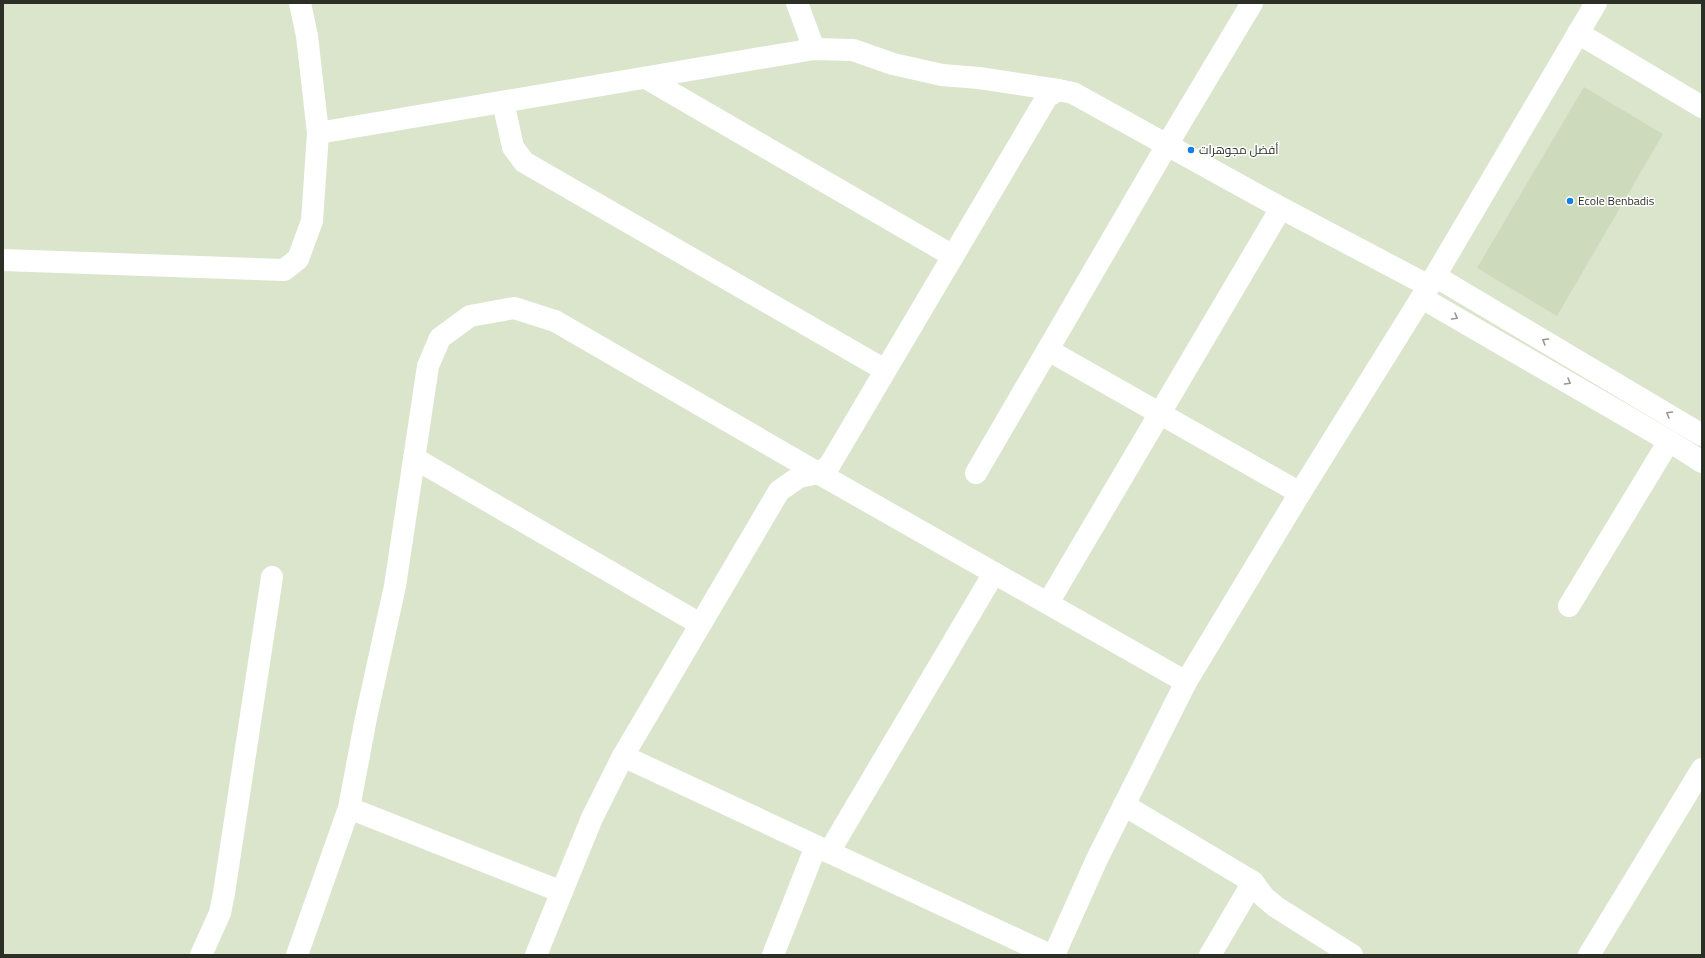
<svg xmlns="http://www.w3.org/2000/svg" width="1705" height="958" font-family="'Titillium Web',Cairo,sans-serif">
	<rect width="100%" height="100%" fill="#dae5cc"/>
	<!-- built -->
	<path fill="#cddabb" d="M 1584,87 L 1663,134 L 1557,316 L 1477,268 Z"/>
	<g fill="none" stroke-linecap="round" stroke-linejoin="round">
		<!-- street -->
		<g stroke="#fff" stroke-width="22">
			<path d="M 797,3 L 814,49"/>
			<path d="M 1578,33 L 1702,107"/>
			<path d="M 646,78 L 953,256"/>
			<path d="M 503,102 L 513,147 L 524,162 L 885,370"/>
			<path d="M 318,133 L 814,49 L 853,50 L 893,64 L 942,75 L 979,78 L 1058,90"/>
			<path d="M 3,260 L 284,270 L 298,259 L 312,221 L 318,133 L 307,36 L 300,3"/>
			<path d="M 1435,276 L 1702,435"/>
			<path d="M 1422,298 L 1669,441 L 1702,462"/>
			<path d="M 1048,350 L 1300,493"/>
			<path d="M 414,458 L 700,624"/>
			<path d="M 976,473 L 1167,145 L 1252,3"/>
			<path d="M 1048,603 L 1281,208"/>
			<path d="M 1569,606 L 1669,441"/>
			<path d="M 623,756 L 1050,955"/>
			<path d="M 1124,805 L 1253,882 L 1264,897 L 1276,907 L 1352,955"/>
			<path d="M 349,808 L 562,892"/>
			<path d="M 829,852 L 994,573"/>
			<path d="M 201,955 L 220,913 L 224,893 L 272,577"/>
			<path d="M 297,955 L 349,808 L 366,718 L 395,586 L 428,366 L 440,338 L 470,316 L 514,308 L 555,321 L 818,473 L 1186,682"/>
			<path d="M 536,955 L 592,818 L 623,756 L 779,491 L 799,477 L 818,473 L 829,466 L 1047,97 L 1058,90 L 1073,93 L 1281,208 L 1429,286"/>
			<path d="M 773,955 L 816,846"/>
			<path d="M 1054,955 L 1097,859 L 1186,682 L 1300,493 L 1435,276 L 1596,3"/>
			<path d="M 1210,955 L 1253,882"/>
			<path d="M 1589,955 L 1702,769"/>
		</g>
	</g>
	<!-- one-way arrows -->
	<defs><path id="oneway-chevron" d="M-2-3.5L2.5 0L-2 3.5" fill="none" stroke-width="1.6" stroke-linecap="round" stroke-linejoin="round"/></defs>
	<g stroke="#959792">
		<use href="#oneway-chevron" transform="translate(1455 317) rotate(30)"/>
		<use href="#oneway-chevron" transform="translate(1545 341) rotate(-149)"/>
		<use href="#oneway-chevron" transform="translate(1568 382) rotate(30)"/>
		<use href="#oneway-chevron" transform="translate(1669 414) rotate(-149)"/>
	</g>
	<!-- markers -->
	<g fill="#127ee6" stroke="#fff" stroke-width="1.5">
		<circle cx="1191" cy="150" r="4"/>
		<circle cx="1570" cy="201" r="4"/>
	</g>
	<g text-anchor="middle" stroke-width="3" stroke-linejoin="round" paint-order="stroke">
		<!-- poi labels -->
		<g font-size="12" fill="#2b2f25" stroke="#fff" text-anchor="start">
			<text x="1199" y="154">أفضل مجوهرات</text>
			<text x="1578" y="205">Ecole Benbadis</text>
		</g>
	</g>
	<!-- border -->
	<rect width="1705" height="958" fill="none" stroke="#2b2f25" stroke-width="8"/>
</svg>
